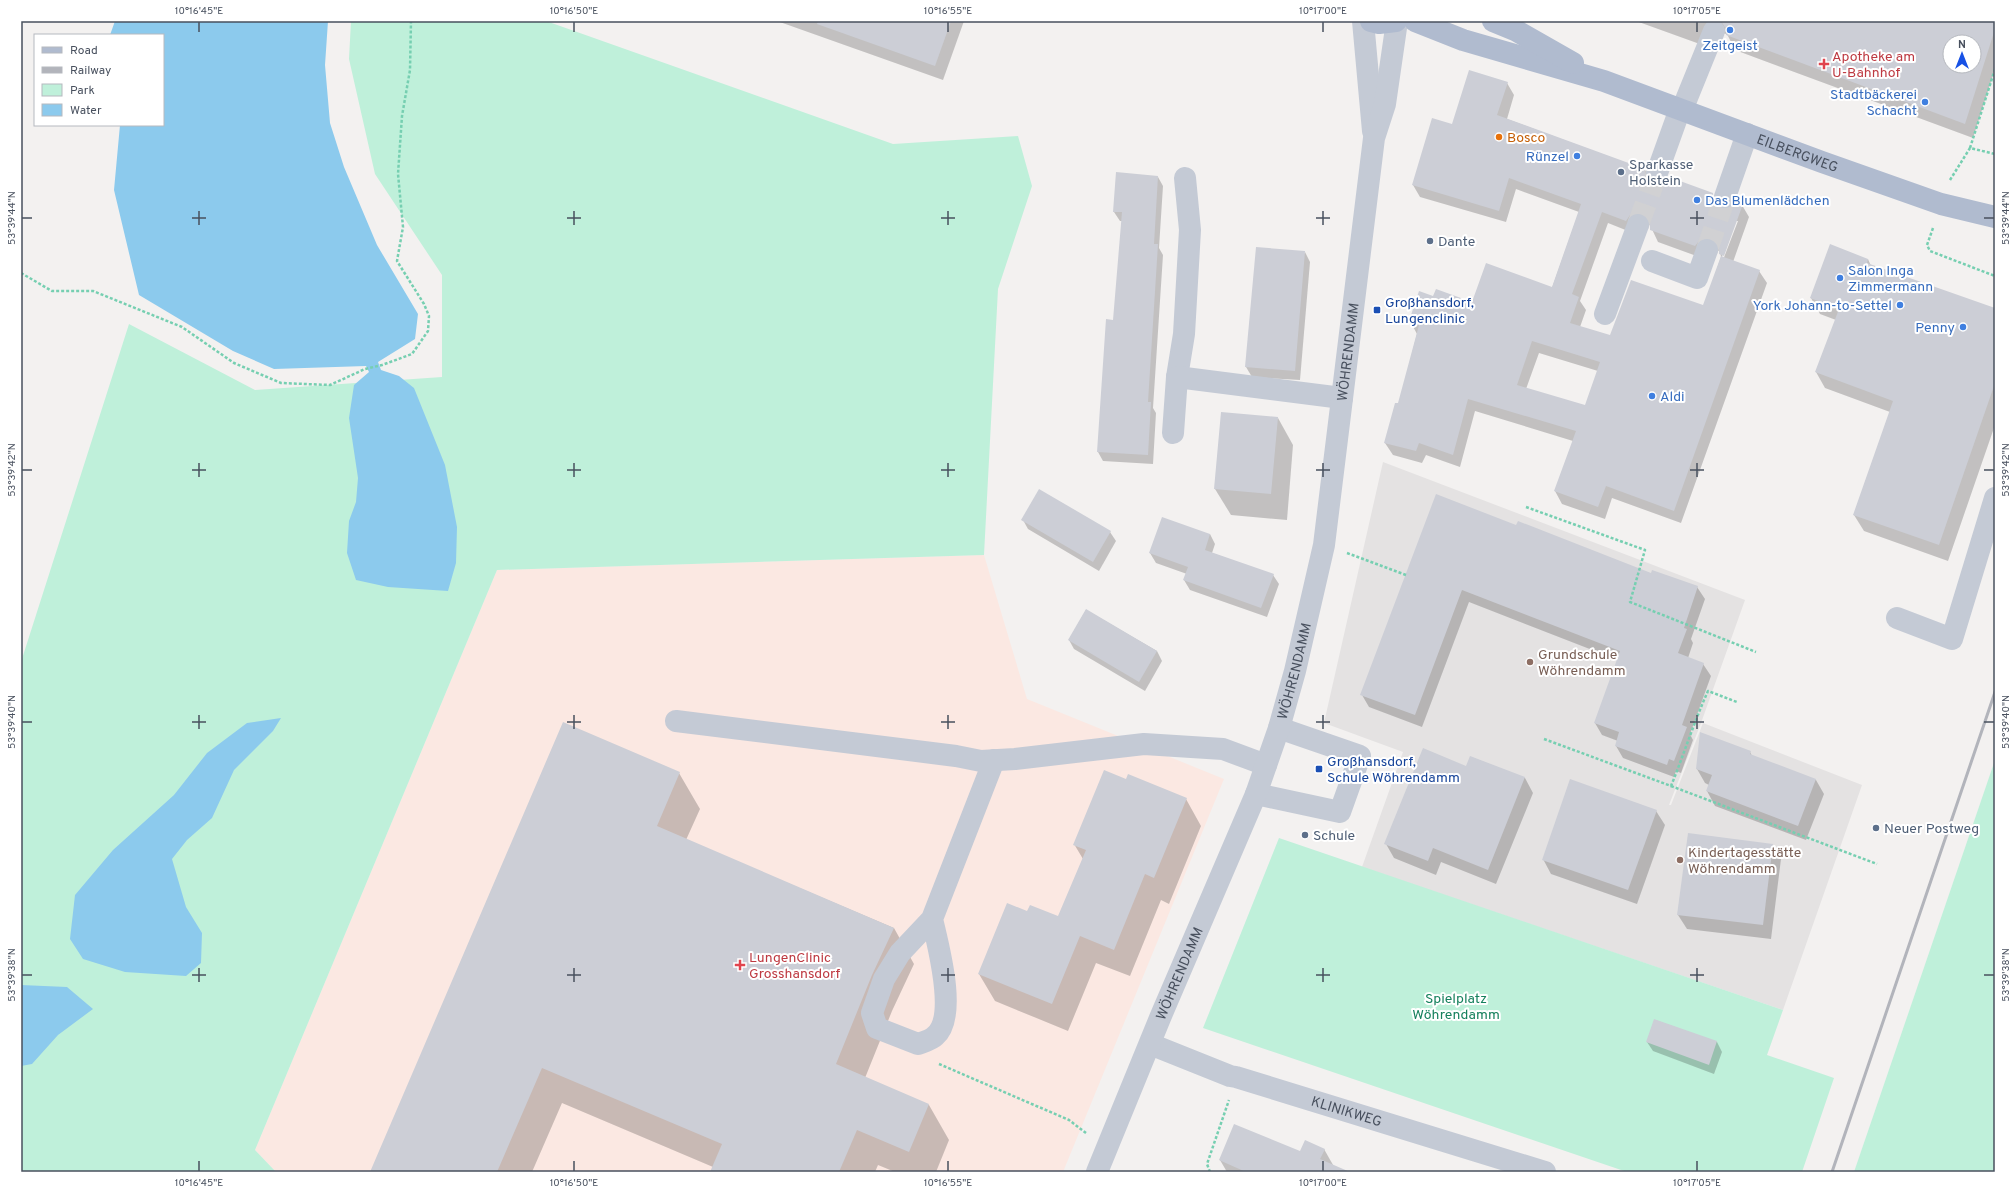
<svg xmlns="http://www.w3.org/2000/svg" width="2016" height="1193" font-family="Overpass,sans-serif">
	<rect width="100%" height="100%" fill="#f3f1f0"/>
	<!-- education -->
	<path fill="#e4e2e2" d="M 1383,462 L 1745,600 L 1701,723 L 1669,805 L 1671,805 L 1703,723 L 1862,785 L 1783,1010 L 1362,867 L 1403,752 L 1324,723 Z"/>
	<!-- medical -->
	<path fill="#fbe8e2" d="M 984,555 L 1027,699 L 1224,779 L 1063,1172 L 276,1172 L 255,1150 L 497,570 Z"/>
	<!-- green -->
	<g fill="#bff0da">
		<path d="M 351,21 L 546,21 L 893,144 L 1018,136 L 1032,186 L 998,289 L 984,555 L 497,570 L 255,1150 L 276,1172 L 21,1172 L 21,662 L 129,324 L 255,390 L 442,377 L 442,275 L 375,174 L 349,59 Z"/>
		<path d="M 1995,760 L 1995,1172 L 1854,1172 Z"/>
		<path d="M 1279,838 L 1783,1010 L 1767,1055 L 1834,1078 L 1802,1172 L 1627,1172 L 1203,1028 Z"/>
	</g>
	<!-- water -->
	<g fill="#8ccaed">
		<path d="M 115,21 L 328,21 L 325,65 L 330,123 L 344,167 L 377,245 L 418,314 L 415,339 L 378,362 L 381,370 L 399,376 L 414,388 L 445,465 L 457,527 L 456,563 L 448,591 L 388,587 L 356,580 L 347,553 L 349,521 L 356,502 L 358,478 L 349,418 L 354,385 L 369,372 L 366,366 L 274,369 L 233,351 L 139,295 L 114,190 L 120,125 L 163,125 L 163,35 L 110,35 Z"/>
		<path d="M 281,718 L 273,731 L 234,770 L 212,818 L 187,840 L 172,859 L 186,907 L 202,933 L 201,963 L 186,976 L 125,972 L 83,959 L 70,939 L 75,895 L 113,850 L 174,795 L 207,753 L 247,723 Z"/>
		<path d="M 21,985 L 67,987 L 93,1009 L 58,1035 L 32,1064 L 21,1066 Z"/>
	</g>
	<!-- shadow -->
	<g fill="#0003" fill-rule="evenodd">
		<path d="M 777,21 L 964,21 L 943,80 Z"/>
		<path d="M 1636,21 L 1995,21 L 1995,69 L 1973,138 L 1735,50 L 1727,34 L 1720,33 L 1708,47 ZM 1950,42 L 1974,42 L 1974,66 L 1950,66 Z"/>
		<path d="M 1507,83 L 1514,95 L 1507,119 L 1645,170 L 1652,182 L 1651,185 L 1712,194 L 1720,209 L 1728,210 L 1742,205 L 1749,217 L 1733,262 L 1759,271 L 1767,283 L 1681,523 L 1612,498 L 1605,519 L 1562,504 L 1555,491 L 1573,441 L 1475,411 L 1460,467 L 1426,455 L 1422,463 L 1393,455 L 1385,443 L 1399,404 L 1417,334 L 1410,321 L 1434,297 L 1473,303 L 1552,288 L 1579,212 L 1516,189 L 1506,222 L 1420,197 L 1413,185 L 1453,125 ZM 1735,221 L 1738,221 L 1723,260 L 1721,259 ZM 1608,223 L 1633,233 L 1644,225 L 1650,225 L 1658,242 L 1702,258 L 1712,250 L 1720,251 L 1721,257 L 1704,306 L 1611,336 L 1580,327 L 1586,310 L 1580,301 ZM 1539,353 L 1598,371 L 1586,406 L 1526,389 Z"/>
		<path d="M 1158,177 L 1163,186 L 1159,248 L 1163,255 L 1153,408 L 1156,413 L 1153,464 L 1103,461 L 1098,452 L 1114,321 L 1122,221 L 1120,221 L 1114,212 Z"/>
		<path d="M 1305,252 L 1310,262 L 1300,380 L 1252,377 L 1246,367 Z"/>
		<path d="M 1868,259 L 1871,266 L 1995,309 L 1995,425 L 1948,561 L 1864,531 L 1854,515 L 1890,412 L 1825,388 L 1816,372 L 1836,320 L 1820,314 L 1811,298 Z"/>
		<path d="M 1278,418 L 1293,445 L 1287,520 L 1231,515 L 1215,489 Z"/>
		<path d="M 1023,520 L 1110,532 L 1116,541 L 1099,571 L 1028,529 Z"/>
		<path d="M 1517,526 L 1652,574 L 1697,587 L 1705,599 L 1691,639 L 1693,643 L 1688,658 L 1703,664 L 1711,676 L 1690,734 L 1693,740 L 1681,773 L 1676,771 L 1674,777 L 1623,758 L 1616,746 L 1618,741 L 1602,735 L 1595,723 L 1618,660 L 1469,602 L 1422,727 L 1369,707 L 1362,695 Z"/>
		<path d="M 1210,534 L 1215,544 L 1212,553 L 1273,575 L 1279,584 L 1267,617 L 1190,590 L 1184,580 L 1187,574 L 1156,563 L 1150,553 Z"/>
		<path d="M 1086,610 L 1157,651 L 1162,661 L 1145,691 L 1074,649 L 1069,640 Z"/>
		<path d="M 1750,752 L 1752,756 L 1816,780 L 1824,794 L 1806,840 L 1715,806 L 1707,791 L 1709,785 L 1705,783 L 1697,769 Z"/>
		<path d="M 1471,757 L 1525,778 L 1533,793 L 1496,884 L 1441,862 L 1436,875 L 1394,858 L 1386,844 L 1467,767 Z"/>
		<path d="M 679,773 L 700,809 L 686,840 L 894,928 L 914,964 L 892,1011 L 865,1078 L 929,1105 L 949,1140 L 936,1172 L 895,1172 L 878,1165 L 875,1172 L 711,1172 L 713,1167 L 562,1103 L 532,1172 L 371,1172 Z"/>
		<path d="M 1186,799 L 1201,826 L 1169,904 L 1161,900 L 1130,976 L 1096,963 L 1068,1031 L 995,1001 L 979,974 L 1028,913 L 1059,918 L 1083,859 L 1074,844 Z"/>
		<path d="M 1656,811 L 1665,825 L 1637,904 L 1551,874 L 1543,859 Z"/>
		<path d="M 1773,845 L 1781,859 L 1771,939 L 1687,929 L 1678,915 Z"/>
		<path d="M 1655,1020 L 1717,1042 L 1722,1052 L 1714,1074 L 1653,1051 L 1647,1042 Z"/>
		<path d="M 1324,1149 L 1337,1172 L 1227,1172 L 1220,1160 Z"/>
	</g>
	<!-- building -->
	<g fill="#ccced6" fill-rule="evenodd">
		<path d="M 818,21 L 951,21 L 935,66 L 817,24 Z"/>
		<path d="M 1721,21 L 1995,21 L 1995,29 L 1965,124 L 1726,35 L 1726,29 ZM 1950,42 L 1974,42 L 1974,66 L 1950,66 Z"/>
		<path d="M 1469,70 L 1508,82 L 1497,115 L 1645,169 L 1645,175 L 1647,181 L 1653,185 L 1659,185 L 1665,183 L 1669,177 L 1713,193 L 1713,200 L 1715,205 L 1721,209 L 1728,209 L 1733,206 L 1737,202 L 1743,204 L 1724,256 L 1719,254 L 1719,247 L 1716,242 L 1712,238 L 1704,238 L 1699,241 L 1695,246 L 1650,230 L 1650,223 L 1648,217 L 1642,213 L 1636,213 L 1630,215 L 1626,221 L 1602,212 L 1572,294 L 1579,297 L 1570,323 L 1610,335 L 1631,280 L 1703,305 L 1721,256 L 1760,270 L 1674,511 L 1606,486 L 1598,507 L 1554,491 L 1576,431 L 1468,399 L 1453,455 L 1419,443 L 1416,451 L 1384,443 L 1395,403 L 1398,403 L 1419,325 L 1409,321 L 1419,291 L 1433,296 L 1436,289 L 1472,302 L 1486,263 L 1552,287 L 1581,204 L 1509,178 L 1499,211 L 1412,185 L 1432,118 L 1452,124 ZM 1532,341 L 1600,362 L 1585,405 L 1517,385 Z"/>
		<path d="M 1116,172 L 1158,176 L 1154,244 L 1158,244 L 1148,402 L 1151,402 L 1148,455 L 1097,452 L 1106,319 L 1113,320 L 1122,212 L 1113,212 Z"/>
		<path d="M 1830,244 L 1868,259 L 1867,263 L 1995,308 L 1995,383 L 1939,545 L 1853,515 L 1893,401 L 1815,372 L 1839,309 L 1810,298 Z"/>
		<path d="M 1256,247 L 1305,251 L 1295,371 L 1245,367 Z"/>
		<path d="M 1221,412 L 1278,417 L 1271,494 L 1214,489 Z"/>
		<path d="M 1039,489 L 1111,531 L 1093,562 L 1021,520 Z"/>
		<path d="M 1436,494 L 1516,525 L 1518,521 L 1651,573 L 1652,570 L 1698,586 L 1684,628 L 1687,629 L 1678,653 L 1704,663 L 1682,725 L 1687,727 L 1674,761 L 1669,759 L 1667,765 L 1615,746 L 1619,732 L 1594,723 L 1620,651 L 1462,590 L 1415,715 L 1360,695 Z"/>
		<path d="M 1162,517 L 1210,534 L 1205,550 L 1274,574 L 1261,608 L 1183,580 L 1188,567 L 1149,553 Z"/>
		<path d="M 1086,609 L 1157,651 L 1139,682 L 1068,640 Z"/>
		<path d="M 563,722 L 680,772 L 657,826 L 894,928 L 872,975 L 836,1064 L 929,1104 L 909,1152 L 857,1130 L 839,1172 L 710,1172 L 722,1144 L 542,1068 L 497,1172 L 370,1172 Z"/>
		<path d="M 1700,732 L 1751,751 L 1750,754 L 1816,779 L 1798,826 L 1706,791 L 1712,775 L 1696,769 Z"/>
		<path d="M 1423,748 L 1466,766 L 1470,756 L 1525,777 L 1488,870 L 1433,848 L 1428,861 L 1384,844 Z"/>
		<path d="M 1104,770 L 1126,779 L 1128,774 L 1187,798 L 1154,878 L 1145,874 L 1114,950 L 1080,936 L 1052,1004 L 978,974 L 1007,903 L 1027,911 L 1030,905 L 1058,916 L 1086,850 L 1073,845 Z"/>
		<path d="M 1570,779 L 1657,810 L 1628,890 L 1542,860 Z"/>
		<path d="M 1688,833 L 1773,844 L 1763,925 L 1677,915 Z"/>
		<path d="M 1654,1019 L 1717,1041 L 1709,1065 L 1646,1042 Z"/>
		<path d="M 1234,1124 L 1300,1151 L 1305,1140 L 1325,1149 L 1320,1159 L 1350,1172 L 1246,1172 L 1219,1160 Z"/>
	</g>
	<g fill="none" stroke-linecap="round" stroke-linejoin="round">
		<!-- minor-tunnel -->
		<g stroke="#d1d1d3" stroke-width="22" stroke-dasharray="22 11" stroke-linecap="butt">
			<path d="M 1638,225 L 1657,173"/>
			<path d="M 1707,250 L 1725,197"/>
		</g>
		<!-- path -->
		<g stroke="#76cfb1" stroke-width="2.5" stroke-dasharray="3 2" stroke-linecap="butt">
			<path d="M 1970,148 L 1995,69"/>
			<path d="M 1950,180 L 1970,148 L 1995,154"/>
			<path d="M 1933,228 L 1927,245 L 1930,251 L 1995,276"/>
			<path d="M 21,273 L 52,291 L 93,291 L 182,327 L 234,363 L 281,383 L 330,385 L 365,369 L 382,365 L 412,354 L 428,331 L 429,316 L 424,304 L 397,261 L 403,227 L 398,174 L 402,116 L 410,70 L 411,21"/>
			<path d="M 1526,507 L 1645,550 L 1630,602 L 1756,652"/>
			<path d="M 1347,553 L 1406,575"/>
			<path d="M 1544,739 L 1671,786 C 1684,754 1694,722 1708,691 L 1737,702"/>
			<path d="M 1383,763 L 1390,766"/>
			<path d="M 1671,786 L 1877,864"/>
			<path d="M 939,1064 L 1069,1120 L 1086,1133"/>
			<path d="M 1210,1172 L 1207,1164 L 1229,1100"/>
		</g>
		<!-- minor -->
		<g stroke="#c4cad5" stroke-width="22">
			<path d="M 1363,21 L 1373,131"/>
			<path d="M 1682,110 L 1714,31"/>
			<path d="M 1657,173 L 1680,109"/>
			<path d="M 1725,197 L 1747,134"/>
			<path d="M 1652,261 L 1697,278 L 1707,250"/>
			<path d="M 1605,314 L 1638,225"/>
			<path d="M 1177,377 L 1184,334 L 1190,230 L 1185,178"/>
			<path d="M 1173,433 L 1177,377 L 1342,398"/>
			<path d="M 1897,618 L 1952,639 L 1995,498"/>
			<path d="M 676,721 L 956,756 L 981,761 L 1015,759 L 1144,744 L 1223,749 L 1266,765"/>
			<path d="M 1256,794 L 1340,812 L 1360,756 L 1279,728"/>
			<path d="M 932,919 C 938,945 958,1017 935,1036 C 931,1040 923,1042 918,1044 L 877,1028 L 872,1013 L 884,979 L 900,953 L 932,919 L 994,760"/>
			<path id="s1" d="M 1150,1044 L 1230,1076 L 1236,1077 L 1545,1172"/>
			<path id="s2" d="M 1097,1172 L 1160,1018 L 1256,794 L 1279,728 L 1295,671 L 1324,545 L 1374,138 L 1385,104 L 1397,21"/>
		</g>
		<!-- major -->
		<g stroke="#b0bbcf" stroke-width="22">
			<path d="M 1371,21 L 1379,23 L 1396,21"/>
			<path id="s3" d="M 1415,21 L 1463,40 L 1604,81 L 1822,162 L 1941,204 L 1995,217"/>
			<path d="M 1493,21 L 1515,30 L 1573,63"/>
		</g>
		<!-- rail -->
		<path stroke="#b2b4bb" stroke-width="3" d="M 1832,1172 L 1995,692"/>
	</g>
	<!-- ticks -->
	<path fill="none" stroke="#48505e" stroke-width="1.5" d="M 199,22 L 199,32M 574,22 L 574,32M 948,22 L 948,32M 1323,22 L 1323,32M 1697,22 L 1697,32M 199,211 L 199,225M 574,211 L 574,225M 948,211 L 948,225M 1323,211 L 1323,225M 1697,211 L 1697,225M 22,218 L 32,218M 192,218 L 206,218M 567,218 L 581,218M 941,218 L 955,218M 1316,218 L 1330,218M 1690,218 L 1704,218M 1984,218 L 1994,218M 199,463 L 199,477M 574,463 L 574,477M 948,463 L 948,477M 1323,463 L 1323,477M 1697,463 L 1697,477M 22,470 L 32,470M 192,470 L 206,470M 567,470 L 581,470M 941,470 L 955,470M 1316,470 L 1330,470M 1690,470 L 1704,470M 1984,470 L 1994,470M 199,715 L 199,729M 574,715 L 574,729M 948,715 L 948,729M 1323,715 L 1323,729M 1697,715 L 1697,729M 22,722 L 32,722M 192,722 L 206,722M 567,722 L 581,722M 941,722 L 955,722M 1316,722 L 1330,722M 1690,722 L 1704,722M 1984,722 L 1994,722M 199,968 L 199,982M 574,968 L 574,982M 948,968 L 948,982M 1323,968 L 1323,982M 1697,968 L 1697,982M 22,975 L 32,975M 192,975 L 206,975M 567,975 L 581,975M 941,975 L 955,975M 1316,975 L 1330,975M 1690,975 L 1704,975M 1984,975 L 1994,975M 199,1161 L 199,1171M 574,1161 L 574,1171M 948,1161 L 948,1171M 1323,1161 L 1323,1171M 1697,1161 L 1697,1171"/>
	<!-- markers -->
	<g fill="#3f7fe0" stroke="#fff" stroke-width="1.5">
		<circle cx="1730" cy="30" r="4"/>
		<circle cx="1925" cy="102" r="4"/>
		<circle cx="1577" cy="156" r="4"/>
		<circle cx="1697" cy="200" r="4"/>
		<circle cx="1840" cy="278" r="4"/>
		<circle cx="1900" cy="305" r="4"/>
		<circle cx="1963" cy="327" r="4"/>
		<circle cx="1652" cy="396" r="4"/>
	</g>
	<g fill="#e0444e" stroke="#fff" stroke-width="1.5">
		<path d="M1822 58h4v4h4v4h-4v4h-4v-4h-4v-4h4z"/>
		<path d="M738 959h4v4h4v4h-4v4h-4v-4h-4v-4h4z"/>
	</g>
	<circle fill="#e8710a" stroke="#fff" stroke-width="1.5" cx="1499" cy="137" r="4"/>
	<g fill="#5c6f8a" stroke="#fff" stroke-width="1.5">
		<circle cx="1621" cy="172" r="4"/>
		<circle cx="1430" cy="241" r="4"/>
		<circle cx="1876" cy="828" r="4"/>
		<circle cx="1305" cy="835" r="4"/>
	</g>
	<g fill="#1a4fb4" stroke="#fff" stroke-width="1.5">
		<rect x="1373" y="306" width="8" height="8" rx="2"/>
		<rect x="1315" y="765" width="8" height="8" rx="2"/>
	</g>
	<g fill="#8d6e63" stroke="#fff" stroke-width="1.5">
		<circle cx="1530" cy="662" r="4"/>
		<circle cx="1680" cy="860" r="4"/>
	</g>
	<g text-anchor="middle" stroke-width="4" stroke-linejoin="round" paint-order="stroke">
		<!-- shop labels -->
		<g font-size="14" fill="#366cbe" stroke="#fff" text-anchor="end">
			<text x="1730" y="50" text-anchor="middle">Zeitgeist</text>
			<text x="1917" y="99">Stadtbäckerei<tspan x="1917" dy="16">Schacht</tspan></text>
			<text x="1569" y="161">Rünzel</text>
			<text x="1705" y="205" text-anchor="start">Das Blumenlädchen</text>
			<text x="1848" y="275" text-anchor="start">Salon Inga<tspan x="1848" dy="16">Zimmermann</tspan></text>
			<text x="1892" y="310">York Johann-to-Settel</text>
			<text x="1955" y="332">Penny</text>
			<text x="1660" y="401" text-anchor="start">Aldi</text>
		</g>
		<!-- health labels -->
		<g font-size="14" fill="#be3a42" stroke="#fff" text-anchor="start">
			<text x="1832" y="61">Apotheke am<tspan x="1832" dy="16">U-Bahnhof</tspan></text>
			<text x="749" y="962">LungenClinic<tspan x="749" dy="16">Grosshansdorf</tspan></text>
		</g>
		<!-- food labels -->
		<g font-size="14" fill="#c56008" stroke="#fff" text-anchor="start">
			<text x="1507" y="142">Bosco</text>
		</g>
		<!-- street labels -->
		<g font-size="14" fill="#48505e" stroke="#fff">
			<text dy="5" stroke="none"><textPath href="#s3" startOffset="405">EILBERGWEG</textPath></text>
			<text dy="5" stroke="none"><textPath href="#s2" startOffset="863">WÖHRENDAMM</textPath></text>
			<text dy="5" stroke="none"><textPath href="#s2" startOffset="539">WÖHRENDAMM</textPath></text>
			<text dy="5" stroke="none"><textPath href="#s2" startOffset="215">WÖHRENDAMM</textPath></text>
			<text dy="5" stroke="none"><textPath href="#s1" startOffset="208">KLINIKWEG</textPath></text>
		</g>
		<!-- service labels -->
		<g font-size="14" fill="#4e5e75" stroke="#fff" text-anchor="start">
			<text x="1629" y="169">Sparkasse<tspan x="1629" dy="16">Holstein</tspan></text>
			<text x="1438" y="246">Dante</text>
			<text x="1884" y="833">Neuer Postweg</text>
			<text x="1313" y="840">Schule</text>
		</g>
		<!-- transit labels -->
		<g font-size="14" fill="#164399" stroke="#fff" text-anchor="start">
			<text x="1385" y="307">Großhansdorf,<tspan x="1385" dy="16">Lungenclinic</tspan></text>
			<text x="1327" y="766">Großhansdorf,<tspan x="1327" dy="16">Schule Wöhrendamm</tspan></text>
		</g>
		<!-- education labels -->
		<g font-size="14" fill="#785e54" stroke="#fff" text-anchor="start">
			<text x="1538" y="659">Grundschule<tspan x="1538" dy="16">Wöhrendamm</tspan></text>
			<text x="1688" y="857">Kindertagesstätte<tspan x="1688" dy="16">Wöhrendamm</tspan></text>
		</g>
		<!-- park labels -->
		<g font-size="14" fill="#16815d" stroke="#fff">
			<text x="1456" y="1003">Spielplatz<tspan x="1456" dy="16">Wöhrendamm</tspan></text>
		</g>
	</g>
	<!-- border -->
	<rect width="2016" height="1193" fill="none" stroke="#ffffff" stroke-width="44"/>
	<!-- legend -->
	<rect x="34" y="34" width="130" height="92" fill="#ffffff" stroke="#b6b9bf"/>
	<rect x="42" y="47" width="20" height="6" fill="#b0bbcf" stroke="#b6b9bf"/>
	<text x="70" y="54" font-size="12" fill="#48505e">Road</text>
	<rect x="42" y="67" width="20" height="6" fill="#b2b4bb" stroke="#b6b9bf"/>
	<text x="70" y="74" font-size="12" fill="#48505e">Railway</text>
	<rect x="42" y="84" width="20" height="12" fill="#bff0da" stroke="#b6b9bf"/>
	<text x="70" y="94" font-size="12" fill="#48505e">Park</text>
	<rect x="42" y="104" width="20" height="12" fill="#8ccaed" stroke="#b6b9bf"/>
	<text x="70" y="114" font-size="12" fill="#48505e">Water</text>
	<!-- north arrow -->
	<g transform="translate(1962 54)"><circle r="19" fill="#ffffff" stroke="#b6b9bf"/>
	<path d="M0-3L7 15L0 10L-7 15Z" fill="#1751e5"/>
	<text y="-6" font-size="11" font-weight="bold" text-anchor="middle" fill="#48505e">N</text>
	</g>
	<rect x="22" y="22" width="1972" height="1149" fill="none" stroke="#48505e" stroke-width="1.5"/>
	<g font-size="10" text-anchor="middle" fill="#48505e">
		<text x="199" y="14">10°16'45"E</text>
		<text x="574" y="14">10°16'50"E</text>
		<text x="948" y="14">10°16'55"E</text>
		<text x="1323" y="14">10°17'00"E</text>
		<text x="1697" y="14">10°17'05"E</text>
		<text transform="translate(11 218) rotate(-90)" y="4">53°39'44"N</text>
		<text transform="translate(2005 218) rotate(-90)" y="4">53°39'44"N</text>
		<text transform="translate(11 470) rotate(-90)" y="4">53°39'42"N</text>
		<text transform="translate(2005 470) rotate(-90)" y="4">53°39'42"N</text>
		<text transform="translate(11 722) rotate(-90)" y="4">53°39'40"N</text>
		<text transform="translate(2005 722) rotate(-90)" y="4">53°39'40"N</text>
		<text transform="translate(11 975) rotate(-90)" y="4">53°39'38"N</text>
		<text transform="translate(2005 975) rotate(-90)" y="4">53°39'38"N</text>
		<text x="199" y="1186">10°16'45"E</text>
		<text x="574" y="1186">10°16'50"E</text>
		<text x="948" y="1186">10°16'55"E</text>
		<text x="1323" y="1186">10°17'00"E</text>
		<text x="1697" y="1186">10°17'05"E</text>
	</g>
</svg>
